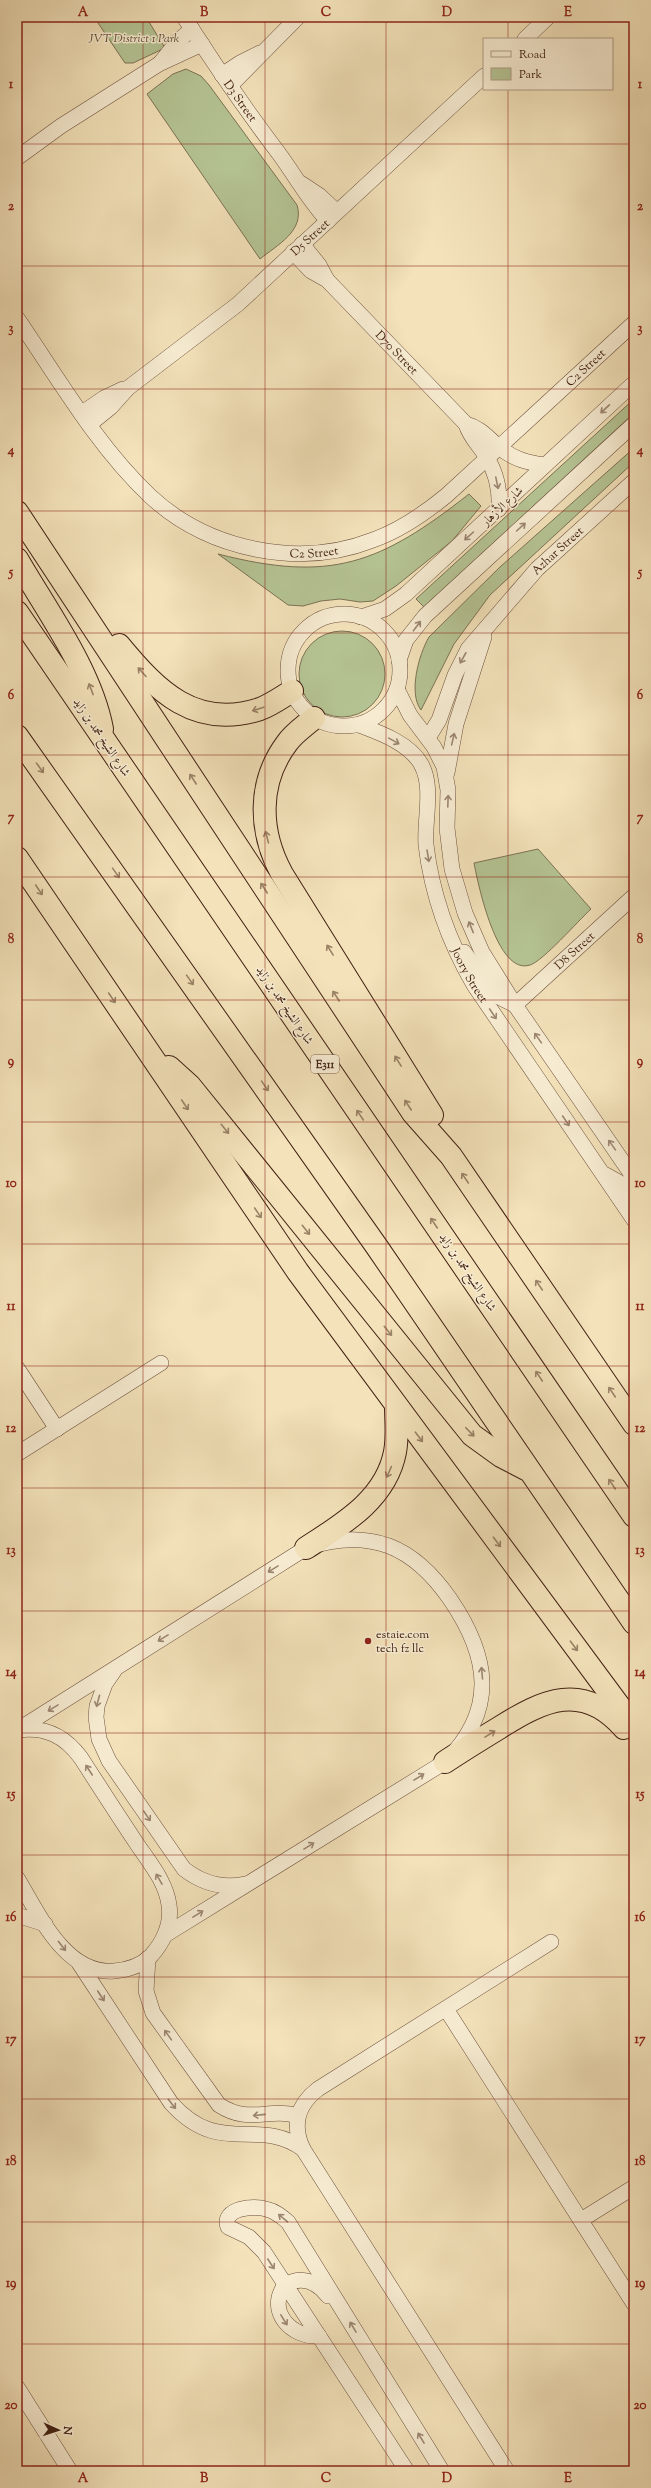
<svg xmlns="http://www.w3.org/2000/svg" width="651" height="2488" font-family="'Sorts Mill Goudy',Amiri,serif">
	<rect width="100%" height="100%" fill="#f3e2ba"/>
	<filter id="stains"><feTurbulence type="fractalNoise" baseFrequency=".005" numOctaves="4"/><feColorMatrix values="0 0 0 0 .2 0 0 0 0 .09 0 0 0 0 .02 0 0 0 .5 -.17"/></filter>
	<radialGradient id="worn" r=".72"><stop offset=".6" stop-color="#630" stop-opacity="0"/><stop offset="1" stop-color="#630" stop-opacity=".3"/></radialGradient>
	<!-- green -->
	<g fill="#b5c494" stroke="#7c7254">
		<path d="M 94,17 L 146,17 L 165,48 L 133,63 L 125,63 Z"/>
		<path d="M 186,69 L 201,76 L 209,85 L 297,205 C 305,231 277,245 260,259 L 147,94 L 173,74 Z"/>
		<path d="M 634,399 L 634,413 L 424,607 L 416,599 Z"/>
		<path d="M 634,448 L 634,462 L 490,595 L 454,644 L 421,710 C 408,693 419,654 429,637 L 500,567 Z"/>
		<path d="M 469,494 L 481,506 L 452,541 L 396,586 L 373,601 L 360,602 L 340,599 L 321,601 L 303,606 L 288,605 L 218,554 C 331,583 380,564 469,494 Z"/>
		<circle cx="342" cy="674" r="43"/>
		<path d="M 538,849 L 591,909 C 578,921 543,961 530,965 C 497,976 478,884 474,863 Z"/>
	</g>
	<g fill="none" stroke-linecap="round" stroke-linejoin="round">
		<!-- minor casing -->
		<g stroke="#6e513d" stroke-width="16">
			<g id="minor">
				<path id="s1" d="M 184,17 C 214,64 246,110 280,155 C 296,177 309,201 328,221"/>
				<path d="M 525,39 L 548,17"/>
				<path d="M 161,62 L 178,41 L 192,29"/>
				<path d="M 222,75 L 240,63 L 260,53"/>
				<path d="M 230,86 L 298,17"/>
				<path d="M 17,158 L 61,126 L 159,64 L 202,44"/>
				<path d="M 302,184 L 320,196 L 337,212"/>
				<path d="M 302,244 L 319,265 L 327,280"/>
				<path id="s2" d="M 293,252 L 311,271 L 327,280 L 466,424 C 481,428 488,438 499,447 C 513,459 528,463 545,465"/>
				<path id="s3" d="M 17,318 C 58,378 97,446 150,496 C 208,550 299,569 373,540 C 401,530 424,514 447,495 L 634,323"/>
				<path d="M 82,413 L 104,398 L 123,389"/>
				<path id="s4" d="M 90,424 L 111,407 L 128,388 L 238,304 L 484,76"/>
				<path d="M 466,424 C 470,438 480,446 487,458 C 497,474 500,491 499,509"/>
				<circle cx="344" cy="670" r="56"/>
				<path d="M 361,617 L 385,609 L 406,594 L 634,383"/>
				<path d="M 399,660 L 406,640 L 425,616 L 634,424"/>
				<path d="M 397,689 L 410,715 L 434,747 L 444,767 L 448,790 L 447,828 L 452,869 L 465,913 L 482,952 L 515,1005 L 634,1178"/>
				<path id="s5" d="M 359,725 C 380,733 409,743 421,764 C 434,787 424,820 426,845 C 432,895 449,942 474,985 L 634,1220"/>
				<path id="s6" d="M 428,738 L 439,720 L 455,675 L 468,649 L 537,569 L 634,481"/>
				<path d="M 447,773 L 456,724 L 484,637"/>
				<path id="s7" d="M 464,952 L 495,995 L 515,1005 L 634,896"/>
				<path d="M 606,1175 L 622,1184 L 634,1199"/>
				<path d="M 17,1368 L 57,1429"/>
				<path d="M 17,1454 L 161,1363"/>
				<path d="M 114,1671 L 105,1684 L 97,1706 L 96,1717 L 99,1739 L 109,1761 L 184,1869 C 202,1883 222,1889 245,1884"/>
				<path d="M 19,1729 L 306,1548 C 333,1539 361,1536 389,1546 C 415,1556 434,1576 450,1599 C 489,1656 498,1710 445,1762 L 165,1935"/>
				<path d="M 17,1878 C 39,1914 65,1975 114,1971 C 127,1970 140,1966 150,1957 C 163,1943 172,1924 169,1905 C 166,1881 148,1861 135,1841 C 117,1814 99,1786 81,1758 C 65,1736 45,1726 18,1730"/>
				<path d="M 17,1915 L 45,1924"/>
				<path d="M 148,1958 L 146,1991 L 153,2013 L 219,2105 C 250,2125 268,2107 298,2116"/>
				<path d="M 79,1963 L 171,2103 C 220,2158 258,2116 303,2149"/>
				<path d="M 446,2009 L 634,2304"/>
				<path d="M 581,2220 L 634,2187"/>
				<path d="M 319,2336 C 291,2338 266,2311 285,2285 C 302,2275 317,2282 328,2296"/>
				<path d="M 17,2387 L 70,2471"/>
				<path d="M 407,2471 L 264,2252 L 249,2237 L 228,2227 C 221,2208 254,2205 266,2209 C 275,2211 281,2216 288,2222 L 442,2471"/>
				<path d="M 507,2471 L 303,2149 C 292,2126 297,2105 318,2089 L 551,1942"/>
			</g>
		</g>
		<!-- highway casing -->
		<g stroke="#422113" stroke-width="24">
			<g id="highway">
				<path d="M 17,512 L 413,1113 L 451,1156 L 634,1424"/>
				<path d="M 17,559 C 47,611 91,670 102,729"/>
				<path d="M 17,612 L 634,1516"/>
				<path d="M 119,645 C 157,691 195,730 260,709 C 271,705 282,697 292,691"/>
				<path d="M 314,718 C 305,726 294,733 287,743 C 257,783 259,832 282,874 L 432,1115"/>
				<path d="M 17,736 L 377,1247 L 634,1623"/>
				<path d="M 17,858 L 298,1272 L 634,1726"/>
				<path d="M 169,1067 L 190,1086 L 472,1435 L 501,1456 L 526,1469"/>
				<path d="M 306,1548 C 343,1524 386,1499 395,1452 C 398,1437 396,1421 396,1406"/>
				<path d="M 445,1762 C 463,1750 481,1739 499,1728 C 543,1700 583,1681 624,1728"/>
			</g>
		</g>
		<!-- minor -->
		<use href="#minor" stroke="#f7ecd2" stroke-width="15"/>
		<!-- highway -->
		<use href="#highway" stroke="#f3e2ba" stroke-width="22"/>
	</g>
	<!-- one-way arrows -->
	<defs><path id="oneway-shaft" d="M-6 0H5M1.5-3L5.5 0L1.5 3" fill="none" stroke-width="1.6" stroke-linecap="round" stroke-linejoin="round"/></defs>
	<g stroke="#9c8672">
		<use href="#oneway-shaft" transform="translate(605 409) rotate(137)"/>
		<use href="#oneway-shaft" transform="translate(497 483) rotate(78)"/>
		<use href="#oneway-shaft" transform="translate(521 527) rotate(-42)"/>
		<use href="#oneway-shaft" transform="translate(469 536) rotate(138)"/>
		<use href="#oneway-shaft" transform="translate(417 626) rotate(-53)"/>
		<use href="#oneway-shaft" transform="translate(463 658) rotate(119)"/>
		<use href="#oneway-shaft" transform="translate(453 739) rotate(-77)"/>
		<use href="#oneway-shaft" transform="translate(394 741) rotate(29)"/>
		<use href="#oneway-shaft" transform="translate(448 801) rotate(-88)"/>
		<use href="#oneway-shaft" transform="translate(428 856) rotate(81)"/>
		<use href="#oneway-shaft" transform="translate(471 927) rotate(-112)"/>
		<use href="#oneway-shaft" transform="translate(493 1014) rotate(56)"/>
		<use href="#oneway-shaft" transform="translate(538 1038) rotate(-125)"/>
		<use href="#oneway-shaft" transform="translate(566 1121) rotate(56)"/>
		<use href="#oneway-shaft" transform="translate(612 1145) rotate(-125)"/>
		<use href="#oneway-shaft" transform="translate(273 1569) rotate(148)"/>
		<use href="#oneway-shaft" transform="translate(163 1638) rotate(148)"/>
		<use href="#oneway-shaft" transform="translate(482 1673) rotate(-95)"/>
		<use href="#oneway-shaft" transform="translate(98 1701) rotate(105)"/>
		<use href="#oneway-shaft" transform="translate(53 1708) rotate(148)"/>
		<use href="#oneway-shaft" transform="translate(89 1770) rotate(-123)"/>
		<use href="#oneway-shaft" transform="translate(419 1777) rotate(-32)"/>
		<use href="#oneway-shaft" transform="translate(147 1816) rotate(56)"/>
		<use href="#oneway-shaft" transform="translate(309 1846) rotate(-32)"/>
		<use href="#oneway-shaft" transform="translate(159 1879) rotate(-120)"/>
		<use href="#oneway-shaft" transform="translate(198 1914) rotate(-32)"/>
		<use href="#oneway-shaft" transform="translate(62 1946) rotate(52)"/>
		<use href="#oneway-shaft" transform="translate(101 1996) rotate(57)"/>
		<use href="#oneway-shaft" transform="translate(168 2035) rotate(-125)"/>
		<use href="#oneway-shaft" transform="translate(172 2104) rotate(52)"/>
		<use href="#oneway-shaft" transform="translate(259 2115) rotate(174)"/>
		<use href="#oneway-shaft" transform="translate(283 2218) rotate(-140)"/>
		<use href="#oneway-shaft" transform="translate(271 2264) rotate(57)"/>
		<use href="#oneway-shaft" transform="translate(284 2320) rotate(58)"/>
		<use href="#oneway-shaft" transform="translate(353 2327) rotate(-121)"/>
		<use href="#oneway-shaft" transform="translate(421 2438) rotate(-121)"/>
	</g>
	<g stroke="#9a8266">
		<use href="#oneway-shaft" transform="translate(142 672) rotate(-132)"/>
		<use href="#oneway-shaft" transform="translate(91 689) rotate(-111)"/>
		<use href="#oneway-shaft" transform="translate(258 709) rotate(162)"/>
		<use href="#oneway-shaft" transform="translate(40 768) rotate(54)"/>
		<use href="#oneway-shaft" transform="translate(193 779) rotate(-123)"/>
		<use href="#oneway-shaft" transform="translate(267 837) rotate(-104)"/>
		<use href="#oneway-shaft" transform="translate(116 873) rotate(55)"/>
		<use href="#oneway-shaft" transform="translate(264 888) rotate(-123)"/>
		<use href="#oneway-shaft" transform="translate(39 890) rotate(56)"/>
		<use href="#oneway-shaft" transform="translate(330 950) rotate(-122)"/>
		<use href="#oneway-shaft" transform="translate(190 980) rotate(55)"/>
		<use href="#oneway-shaft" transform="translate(336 996) rotate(-123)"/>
		<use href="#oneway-shaft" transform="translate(112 998) rotate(56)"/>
		<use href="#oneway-shaft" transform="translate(398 1061) rotate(-122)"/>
		<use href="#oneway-shaft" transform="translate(265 1086) rotate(55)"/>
		<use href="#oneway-shaft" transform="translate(185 1105) rotate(56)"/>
		<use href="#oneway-shaft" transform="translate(408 1105) rotate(-123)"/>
		<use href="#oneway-shaft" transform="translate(360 1115) rotate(-124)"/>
		<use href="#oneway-shaft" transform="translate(225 1129) rotate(51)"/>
		<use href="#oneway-shaft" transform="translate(465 1178) rotate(-124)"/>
		<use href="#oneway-shaft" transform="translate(258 1213) rotate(56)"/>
		<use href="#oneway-shaft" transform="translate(434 1223) rotate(-124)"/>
		<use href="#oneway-shaft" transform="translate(306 1230) rotate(51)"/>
		<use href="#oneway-shaft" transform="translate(539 1285) rotate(-124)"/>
		<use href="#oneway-shaft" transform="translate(388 1331) rotate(51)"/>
		<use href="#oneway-shaft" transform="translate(539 1376) rotate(-124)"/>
		<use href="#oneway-shaft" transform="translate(612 1392) rotate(-124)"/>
		<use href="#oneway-shaft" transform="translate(470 1432) rotate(46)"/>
		<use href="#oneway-shaft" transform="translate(419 1437) rotate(53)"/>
		<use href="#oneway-shaft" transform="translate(389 1472) rotate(114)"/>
		<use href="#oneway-shaft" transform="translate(612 1484) rotate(-124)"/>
		<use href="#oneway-shaft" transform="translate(497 1542) rotate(53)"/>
		<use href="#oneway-shaft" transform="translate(574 1646) rotate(53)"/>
		<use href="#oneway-shaft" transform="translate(490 1734) rotate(-32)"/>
	</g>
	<!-- grid -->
	<path fill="none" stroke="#8f2418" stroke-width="1" stroke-opacity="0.55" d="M 143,17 L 143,2471M 265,17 L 265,2471M 386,17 L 386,2471M 508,17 L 508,39M 508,89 L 508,2471M 17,144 L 634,144M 17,266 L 634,266M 17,389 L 634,389M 17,511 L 634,511M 17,633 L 634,633M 17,755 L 634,755M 17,877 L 634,877M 17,1000 L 634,1000M 17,1122 L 634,1122M 17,1244 L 634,1244M 17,1366 L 634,1366M 17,1488 L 634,1488M 17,1611 L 634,1611M 17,1733 L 634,1733M 17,1855 L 634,1855M 17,1977 L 634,1977M 17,2099 L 634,2099M 17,2222 L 634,2222M 17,2344 L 634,2344"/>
	<!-- markers -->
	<circle fill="#8f2418" stroke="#f7ecd2" stroke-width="1.5" cx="368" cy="1641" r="4"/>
	<g text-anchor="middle" stroke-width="3" stroke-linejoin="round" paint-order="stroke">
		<!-- shield labels -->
		<rect fill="#f7ecd2" stroke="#785e4c" stroke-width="1" x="311" y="1055" width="28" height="18" rx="3"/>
		<g font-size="11" font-weight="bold" fill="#422113">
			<text x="325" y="1068">E311</text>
		</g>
		<!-- park labels -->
		<g font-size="12" font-style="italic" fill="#5f4a33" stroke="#f7ecd2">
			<text x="134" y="42">JVT District 1 Park</text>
		</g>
		<!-- street labels -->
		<g font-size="12" fill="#422113" stroke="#f7ecd2">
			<text dy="4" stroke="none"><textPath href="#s1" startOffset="101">D3 Street</textPath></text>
			<text dy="4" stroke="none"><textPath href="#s4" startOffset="289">D5 Street</textPath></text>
			<text dy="4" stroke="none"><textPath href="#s2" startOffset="145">D70 Street</textPath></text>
			<text dy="4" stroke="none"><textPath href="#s3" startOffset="737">C2 Street</textPath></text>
			<text transform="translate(502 506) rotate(-43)" y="4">شارع الأزهار</text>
			<text dy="4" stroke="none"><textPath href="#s3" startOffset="401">C2 Street</textPath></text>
			<text dy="4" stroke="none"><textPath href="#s6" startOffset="231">Azhar Street</textPath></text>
			<text transform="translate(102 737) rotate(56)" y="4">شارع الشيخ محمد بن زايد</text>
			<text dy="4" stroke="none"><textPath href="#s7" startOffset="156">D8 Street</textPath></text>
			<text dy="4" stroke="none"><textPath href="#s5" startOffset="295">Joory Street</textPath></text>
			<text transform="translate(285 1005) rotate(56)" y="4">شارع الشيخ محمد بن زايد</text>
			<text transform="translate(468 1272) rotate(56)" y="4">شارع الشيخ محمد بن زايد</text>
		</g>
		<!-- poi labels -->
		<g font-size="12" fill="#422113" stroke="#f7ecd2" text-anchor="start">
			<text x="376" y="1638">estaie.com<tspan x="376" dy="14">tech fz llc</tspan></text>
		</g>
	</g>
	<!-- margin -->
	<rect width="651" height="2488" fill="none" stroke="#f3e2ba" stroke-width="44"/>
	<!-- legend -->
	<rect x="483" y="38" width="130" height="52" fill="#f7ecd2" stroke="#af9b86"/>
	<rect x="491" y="51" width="20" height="6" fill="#f7ecd2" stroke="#af9b86"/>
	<text x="519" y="58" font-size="12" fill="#422113">Road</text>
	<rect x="491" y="68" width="20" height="12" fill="#b5c494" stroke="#af9b86"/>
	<text x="519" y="78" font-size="12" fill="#422113">Park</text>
	<!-- north arrow -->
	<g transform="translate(58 2430) rotate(93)" stroke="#f7ecd2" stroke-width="3" paint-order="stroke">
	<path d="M0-3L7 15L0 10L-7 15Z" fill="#422113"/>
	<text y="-6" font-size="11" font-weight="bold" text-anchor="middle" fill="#422113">N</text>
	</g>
	<rect x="22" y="22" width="607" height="2444" fill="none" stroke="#8f2418" stroke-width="1.5"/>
	<g font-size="13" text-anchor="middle" font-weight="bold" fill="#8f2418">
		<text x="83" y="16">A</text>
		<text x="204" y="16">B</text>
		<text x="326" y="16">C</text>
		<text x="447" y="16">D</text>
		<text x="568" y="16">E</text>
		<text x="11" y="88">1</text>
		<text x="640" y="88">1</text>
		<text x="11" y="210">2</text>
		<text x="640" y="210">2</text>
		<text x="11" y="332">3</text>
		<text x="640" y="332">3</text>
		<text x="11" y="454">4</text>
		<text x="640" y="454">4</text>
		<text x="11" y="576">5</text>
		<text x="640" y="576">5</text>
		<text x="11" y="699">6</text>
		<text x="640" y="699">6</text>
		<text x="11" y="821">7</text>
		<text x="640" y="821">7</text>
		<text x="11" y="943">8</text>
		<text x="640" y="943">8</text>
		<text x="11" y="1065">9</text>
		<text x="640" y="1065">9</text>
		<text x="11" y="1187">10</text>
		<text x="640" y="1187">10</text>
		<text x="11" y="1310">11</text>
		<text x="640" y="1310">11</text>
		<text x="11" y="1432">12</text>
		<text x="640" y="1432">12</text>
		<text x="11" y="1554">13</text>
		<text x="640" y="1554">13</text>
		<text x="11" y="1676">14</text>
		<text x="640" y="1676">14</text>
		<text x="11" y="1798">15</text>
		<text x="640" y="1798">15</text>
		<text x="11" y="1921">16</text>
		<text x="640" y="1921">16</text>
		<text x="11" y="2043">17</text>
		<text x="640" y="2043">17</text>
		<text x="11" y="2165">18</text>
		<text x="640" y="2165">18</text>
		<text x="11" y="2287">19</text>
		<text x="640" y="2287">19</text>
		<text x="11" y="2409">20</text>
		<text x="640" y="2409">20</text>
		<text x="83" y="2482">A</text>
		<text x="204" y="2482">B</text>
		<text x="326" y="2482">C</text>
		<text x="447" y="2482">D</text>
		<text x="568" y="2482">E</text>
	</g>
	<rect width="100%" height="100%" filter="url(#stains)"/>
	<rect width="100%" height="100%" fill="url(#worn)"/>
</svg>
